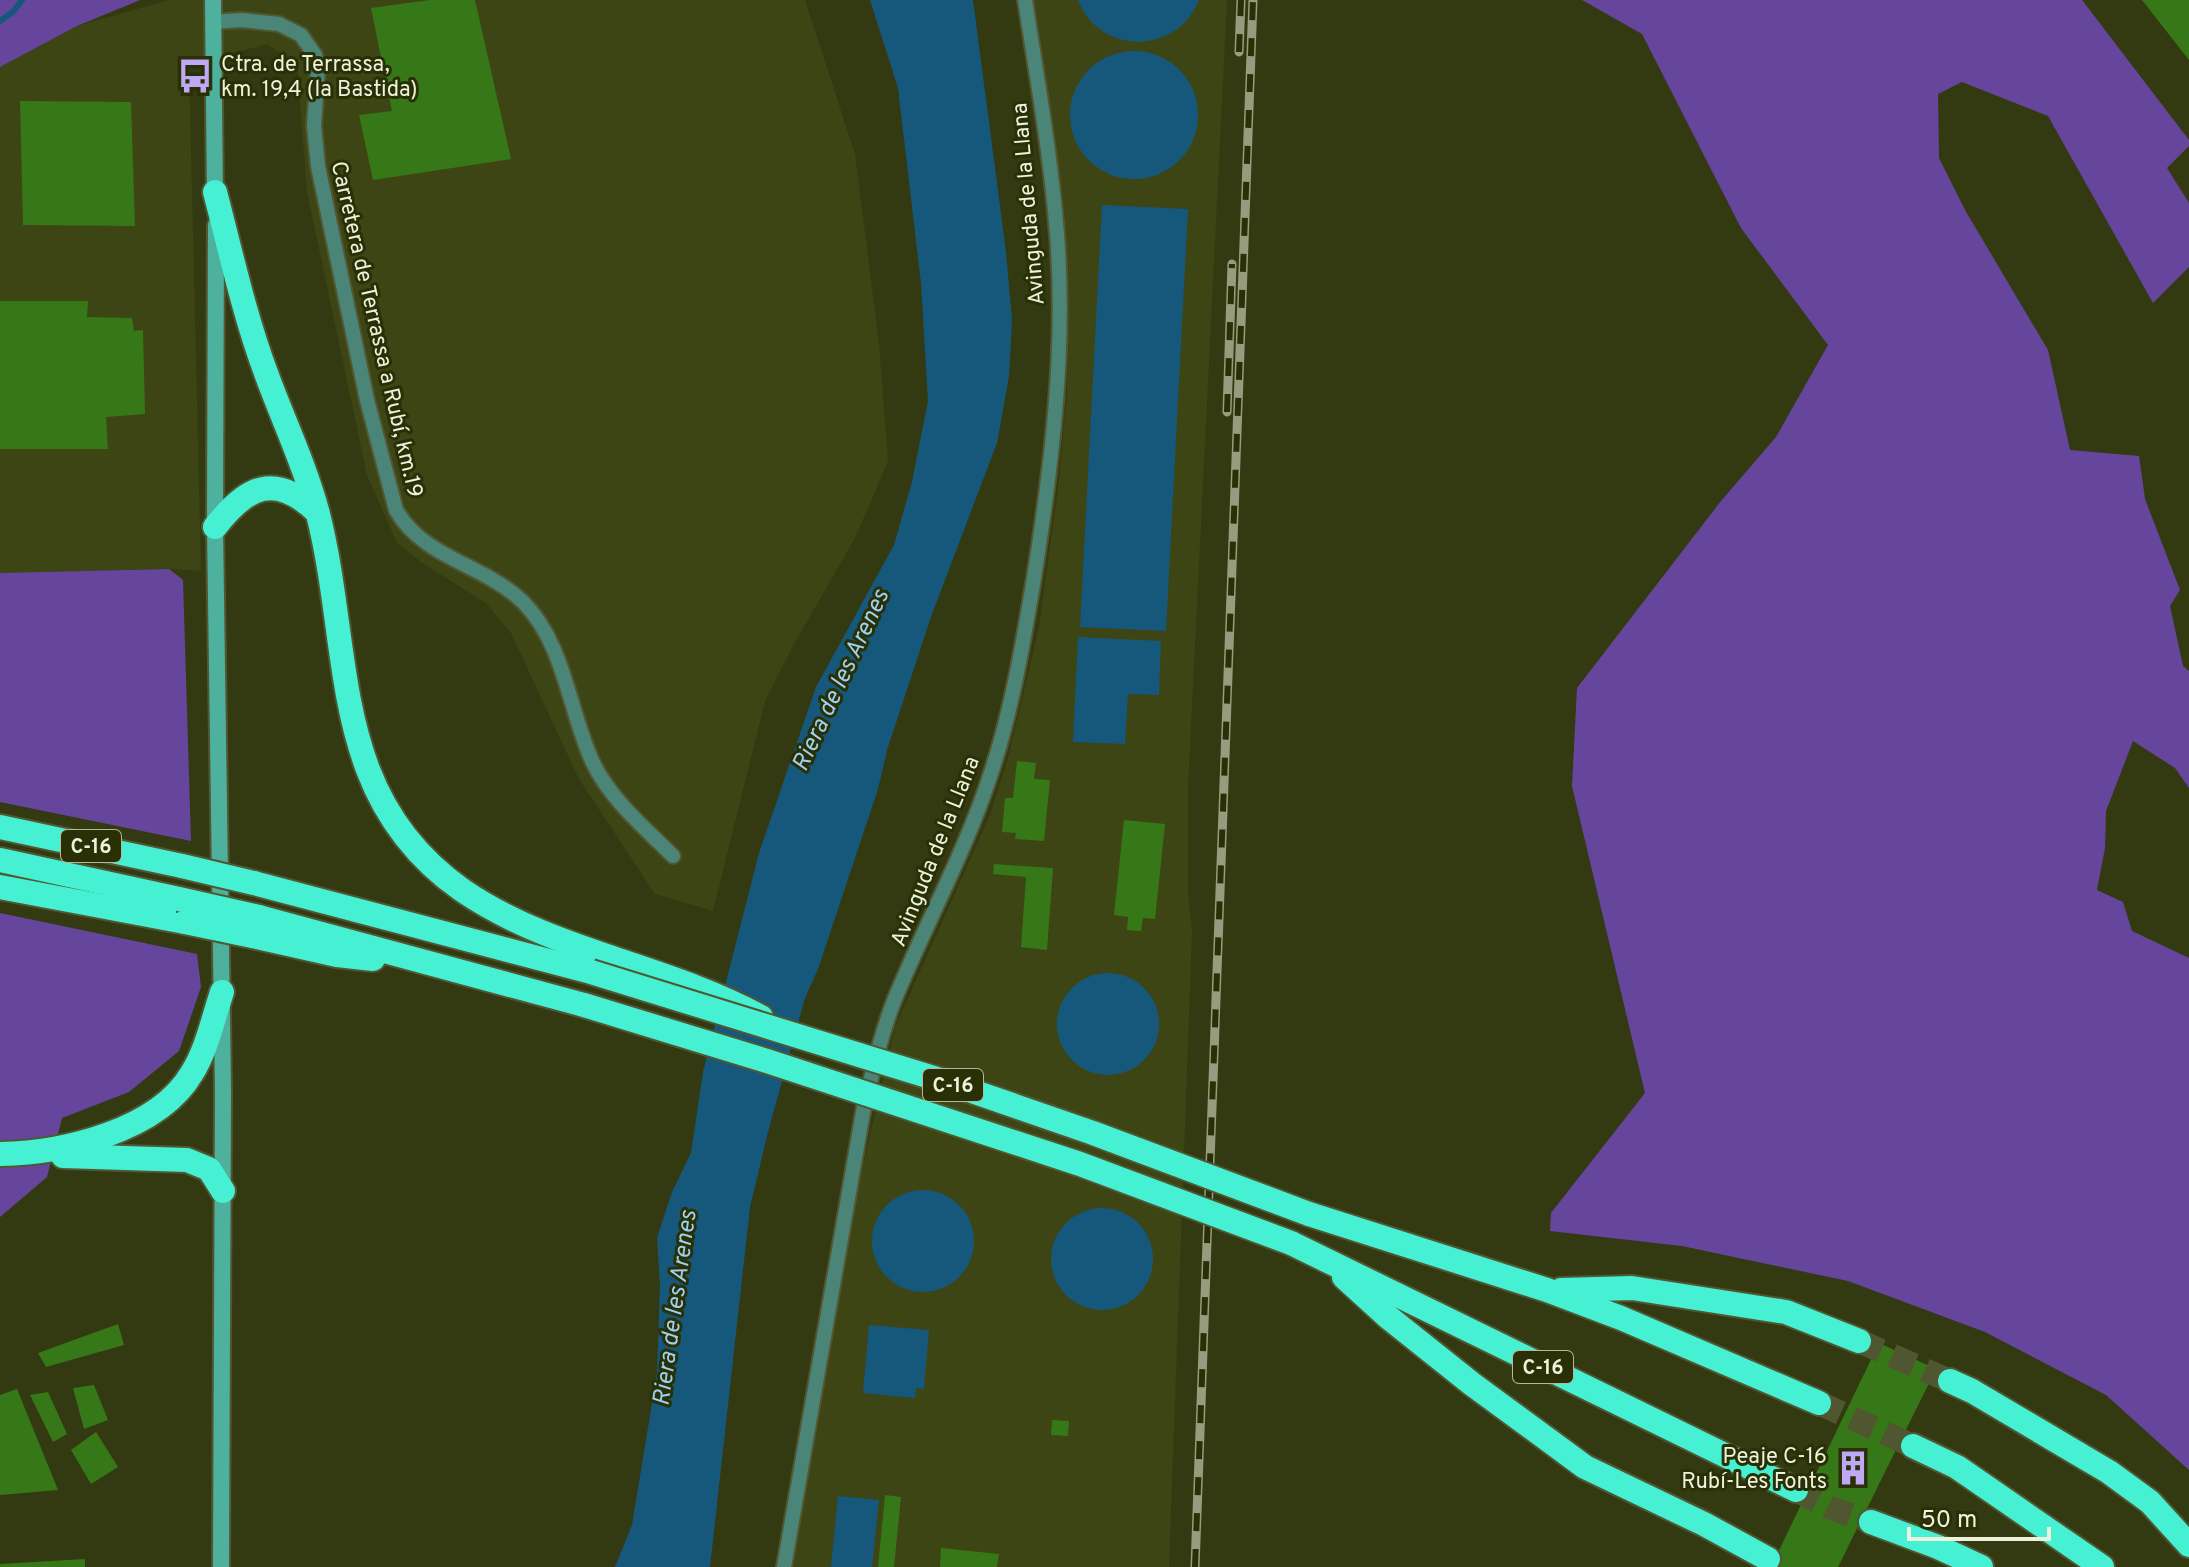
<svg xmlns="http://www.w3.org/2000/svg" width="2189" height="1567" font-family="Overpass,sans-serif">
	<rect width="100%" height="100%" fill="#333a12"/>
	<!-- built -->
	<g fill="#3d4514">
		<path d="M 169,0 L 805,0 L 855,154 L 879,344 L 888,461 L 855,538 L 794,644 L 765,701 L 713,911 L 655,894 L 579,779 L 511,633 L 486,603 L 424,564 L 397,543 L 367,475 L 307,192 L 297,64 L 267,44 L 189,65 L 201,571 L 169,569 L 0,573 L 0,67 L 77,26 Z"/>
		<path d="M 1033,0 L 1227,0 L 1188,786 L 1188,892 L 1192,932 L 1169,1567 L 793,1567 L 855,1200 L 895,1027 L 990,815 L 1008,758 L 1039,627 L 1058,489 L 1067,392 L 1068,287 L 1063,197 Z"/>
	</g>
	<!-- green -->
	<g fill="#66469d">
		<path d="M 0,0 L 140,0 L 77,26 L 0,67 Z"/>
		<path d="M 1582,0 L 2082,0 L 2189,140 L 2189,146 L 2167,168 L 2189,203 L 2189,267 L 2153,303 L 2048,116 L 1962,82 L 1938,94 L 1939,158 L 1965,210 L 2048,350 L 2070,450 L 2139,456 L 2145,499 L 2180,590 L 2170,606 L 2183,666 L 2189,671 L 2189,788 L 2175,768 L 2133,741 L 2106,811 L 2105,848 L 2097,890 L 2123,902 L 2132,931 L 2189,958 L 2189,1470 L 2106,1395 L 1985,1332 L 1848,1281 L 1682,1246 L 1550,1231 L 1551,1213 L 1645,1093 L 1572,786 L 1577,688 L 1721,501 L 1776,437 L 1828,345 L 1741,228 L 1642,34 Z"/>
		<path d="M 169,569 L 183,580 L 191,841 L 0,802 L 0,573 Z"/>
		<path d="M 0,913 L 197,954 L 201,987 L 179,1051 L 129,1092 L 62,1118 L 47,1177 L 0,1217 Z"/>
	</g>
	<!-- water -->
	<g fill="#16587b">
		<path d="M 870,0 L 973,0 L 1006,252 L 1012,320 L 1009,376 L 997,443 L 932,614 L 887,750 L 878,789 L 818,969 L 805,998 L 768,1132 L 750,1207 L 710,1567 L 615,1567 L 632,1525 L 657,1373 L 660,1285 L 657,1238 L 672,1192 L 691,1153 L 703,1072 L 759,853 L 816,687 L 894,545 L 912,482 L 928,401 L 921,283 L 898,88 Z"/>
		<path d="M 1078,0 L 1199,0 C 1177,55 1100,56 1078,0 Z"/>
		<circle cx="1134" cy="115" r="64"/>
		<path d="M 1102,205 L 1188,209 L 1166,631 L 1080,627 Z"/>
		<path d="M 1078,637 L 1161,641 L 1159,695 L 1128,694 L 1125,744 L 1073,742 Z"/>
		<circle cx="1108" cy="1024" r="51"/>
		<circle cx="923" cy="1241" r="51"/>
		<circle cx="1102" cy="1259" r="51"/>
		<path d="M 869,1325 L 929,1330 L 924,1389 L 916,1388 L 915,1398 L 863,1393 Z"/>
		<path d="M 838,1496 L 879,1500 L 872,1567 L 831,1567 Z"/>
	</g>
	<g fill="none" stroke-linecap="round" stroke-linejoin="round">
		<!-- stream -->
		<path stroke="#16587b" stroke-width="6" d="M 0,21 L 13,12 L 22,0"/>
	</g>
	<!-- building -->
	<g fill="#367817">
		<path d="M 430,0 L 475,0 L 511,159 L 373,180 L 359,115 L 392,111 L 371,8 Z"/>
		<path d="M 2142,0 L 2189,0 L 2189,60 Z"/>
		<path d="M 20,101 L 131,102 L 135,226 L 23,225 Z"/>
		<path d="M 0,301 L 88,301 L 87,317 L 132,318 L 134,331 L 143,330 L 145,414 L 106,417 L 108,449 L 0,449 Z"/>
		<path d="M 1017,761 L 1036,763 L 1034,779 L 1050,780 L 1044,841 L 1015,839 L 1016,833 L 1002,832 L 1005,798 L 1013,798 Z"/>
		<path d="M 1124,820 L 1165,824 L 1155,919 L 1143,918 L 1141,931 L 1127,930 L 1128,917 L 1114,915 Z"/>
		<path d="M 994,864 L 1053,868 L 1047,950 L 1021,947 L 1026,877 L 993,874 Z"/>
		<path d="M 118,1324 L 124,1345 L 46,1367 L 38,1353 Z"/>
		<path d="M 1879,1343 L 1936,1369 L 1838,1567 L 1771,1567 Z"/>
		<path d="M 94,1385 L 108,1420 L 84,1429 L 73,1388 Z"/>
		<path d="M 17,1389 L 58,1490 L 0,1495 L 0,1395 Z"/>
		<path d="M 48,1392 L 67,1434 L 53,1442 L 30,1395 Z"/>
		<path d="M 1052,1420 L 1069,1421 L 1068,1436 L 1051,1435 Z"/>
		<path d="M 96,1432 L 118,1467 L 91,1484 L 71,1450 Z"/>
		<path d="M 885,1495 L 901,1497 L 894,1567 L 878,1567 Z"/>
		<path d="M 941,1548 L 999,1554 L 997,1567 L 940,1567 Z"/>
		<path d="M 85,1559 L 85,1567 L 0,1567 L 0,1564 Z"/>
	</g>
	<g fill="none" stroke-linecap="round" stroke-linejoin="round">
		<!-- motorway-tunnel -->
		<g stroke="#4f5630" stroke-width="24" stroke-dasharray="24 12" stroke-linecap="butt">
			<path d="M 1859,1341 L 1950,1381"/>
			<path d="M 1819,1403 L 1913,1446"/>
			<path d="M 1796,1490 L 1831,1508 L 1871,1522"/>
		</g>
		<!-- minor casing -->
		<g stroke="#515732" stroke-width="18">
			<g id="minor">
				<path d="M 213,22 L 241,20 L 279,24 L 301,35 L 315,55 L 318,68 L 314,126 L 318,166 L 367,400 L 396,510 C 424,559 484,564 523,602 C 565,644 569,712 593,763 C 611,800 645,828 673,856"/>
				<path d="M 784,1567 L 863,1112 C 872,1075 880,1037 894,1001 C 925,925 966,851 991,773 C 1012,710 1023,643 1034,578 C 1052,464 1066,349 1057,234 C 1051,156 1037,78 1025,0"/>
			</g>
		</g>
		<!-- secondary casing -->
		<g stroke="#515732" stroke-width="20">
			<g id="secondary">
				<path d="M 213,0 L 215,201"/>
				<path d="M 216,225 L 215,527 L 223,1090 L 221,1567"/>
			</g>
		</g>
		<!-- motorway casing -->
		<g stroke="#515732" stroke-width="28">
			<g id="motorway">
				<path d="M 215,192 C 231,253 244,314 266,373 C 283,420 305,465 318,514 C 353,653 328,796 462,890 C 552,952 667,965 761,1017"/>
				<path d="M 215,527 C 247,486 275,472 317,512"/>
				<path d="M 0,827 L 182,866"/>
				<path d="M 0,860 L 179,899"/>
				<path d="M 254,883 L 591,972"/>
				<path d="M 0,887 L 185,922"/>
				<path d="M 259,917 L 584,1005"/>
				<path d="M 257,937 L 337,955 L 373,959"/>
				<path d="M 0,1154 C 63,1153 158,1131 192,1073 C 207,1049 213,1019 222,992"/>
				<path d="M 63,1156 L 187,1160 L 209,1169 L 223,1191"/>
				<path d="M 1309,1214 L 1547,1290 L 1621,1318 L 1819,1403"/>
				<path d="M 1291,1243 L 1796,1490"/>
				<path d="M 1344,1277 L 1388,1317 L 1472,1384 L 1585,1467 L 1704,1524 L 1768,1559"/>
				<path d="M 1561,1290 L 1632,1288 L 1786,1312 L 1859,1341"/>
				<path d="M 1950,1381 L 1972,1391 L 2109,1472 L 2150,1502 L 2189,1545"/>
				<path d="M 1913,1446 L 1957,1467 L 2102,1567"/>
				<path d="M 1871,1522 L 1938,1547 L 1981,1567"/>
			</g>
		</g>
		<!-- minor -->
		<use href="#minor" stroke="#4b8578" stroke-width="14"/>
		<!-- secondary -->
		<use href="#secondary" stroke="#4eb19d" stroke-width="16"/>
		<!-- motorway -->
		<use href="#motorway" stroke="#45f1d2" stroke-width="24"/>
		<!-- rail casing -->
		<g stroke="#969d7e" stroke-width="9">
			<g id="rail">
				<path d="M 1239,52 L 1241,0"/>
				<path d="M 1227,412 L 1232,264"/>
				<path d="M 1195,1567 L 1253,0"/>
			</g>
		</g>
		<!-- rail -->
		<use href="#rail" stroke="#293006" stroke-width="6" stroke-dasharray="18" stroke-linecap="butt"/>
		<!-- motorway-bridge casing -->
		<g stroke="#515732" stroke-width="28" stroke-linecap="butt">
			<g id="motorway-bridge">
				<path d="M 182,866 L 254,883"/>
				<path d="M 179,899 L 259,917"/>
				<path d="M 185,922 L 257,937"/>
				<path d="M 591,972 L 937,1079 L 1093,1133 L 1309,1214"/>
				<path d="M 584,1005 L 767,1061 L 1080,1164 L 1291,1243"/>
			</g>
		</g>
		<!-- motorway-bridge -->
		<use href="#motorway-bridge" stroke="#45f1d2" stroke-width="24"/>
	</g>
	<!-- icons -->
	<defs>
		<g id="bus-bare" transform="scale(2.76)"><path d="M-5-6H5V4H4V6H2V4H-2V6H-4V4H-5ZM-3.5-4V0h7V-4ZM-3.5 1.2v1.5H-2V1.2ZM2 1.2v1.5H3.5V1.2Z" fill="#bfa8f4" stroke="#293006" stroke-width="2.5" paint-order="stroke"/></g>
		<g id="building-bare" transform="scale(2.76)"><path d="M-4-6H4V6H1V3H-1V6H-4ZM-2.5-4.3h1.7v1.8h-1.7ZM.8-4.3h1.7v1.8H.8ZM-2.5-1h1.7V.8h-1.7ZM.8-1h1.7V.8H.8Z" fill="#bfa8f4" stroke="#293006" stroke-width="2.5" paint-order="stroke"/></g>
	</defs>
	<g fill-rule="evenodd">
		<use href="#bus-bare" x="195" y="76"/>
		<use href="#building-bare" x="1853" y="1468"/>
	</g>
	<g text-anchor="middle" stroke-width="6" stroke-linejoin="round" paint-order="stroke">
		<!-- shield labels -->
		<g fill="#293006" stroke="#b2b89b" stroke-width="2">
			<rect x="61" y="830" width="60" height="32" rx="6"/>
			<rect x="923" y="1069" width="60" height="32" rx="6"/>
			<rect x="1513" y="1351" width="60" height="32" rx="6"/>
		</g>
		<g font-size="20" font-weight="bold" fill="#ecf2db">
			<text x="91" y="853">C-16</text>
			<text x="953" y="1092">C-16</text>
			<text x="1543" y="1374">C-16</text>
		</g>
		<!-- poi labels -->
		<g font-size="22" fill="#ecf2db" stroke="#293006" text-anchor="start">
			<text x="221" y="71">Ctra. de Terrassa,<tspan x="221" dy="25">km. 19,4 (la Bastida)</tspan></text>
			<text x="1827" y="1463" text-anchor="end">Peaje C-16<tspan x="1827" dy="25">Rubí-Les Fonts</tspan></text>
		</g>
		<!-- street labels -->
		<g font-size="22" fill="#ecf2db" stroke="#293006">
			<text transform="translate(1027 204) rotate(-95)" y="8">Avinguda de la Llana</text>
			<text transform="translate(378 329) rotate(77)" y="8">Carretera de Terrassa a Rubí, km.19</text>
			<text transform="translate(934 851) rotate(-68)" y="8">Avinguda de la Llana</text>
		</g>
		<!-- water labels -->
		<g font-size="24" font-style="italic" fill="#9ed0f1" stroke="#293006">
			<text transform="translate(840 680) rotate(-65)" y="8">Riera de les Arenes</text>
			<text transform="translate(674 1308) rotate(-82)" y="8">Riera de les Arenes</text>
		</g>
	</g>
	<!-- scale -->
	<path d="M1909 1527v12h140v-12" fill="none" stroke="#ecf2db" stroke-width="4"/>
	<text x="1921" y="1527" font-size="24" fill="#ecf2db" stroke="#293006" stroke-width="6" paint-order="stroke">50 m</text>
</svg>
